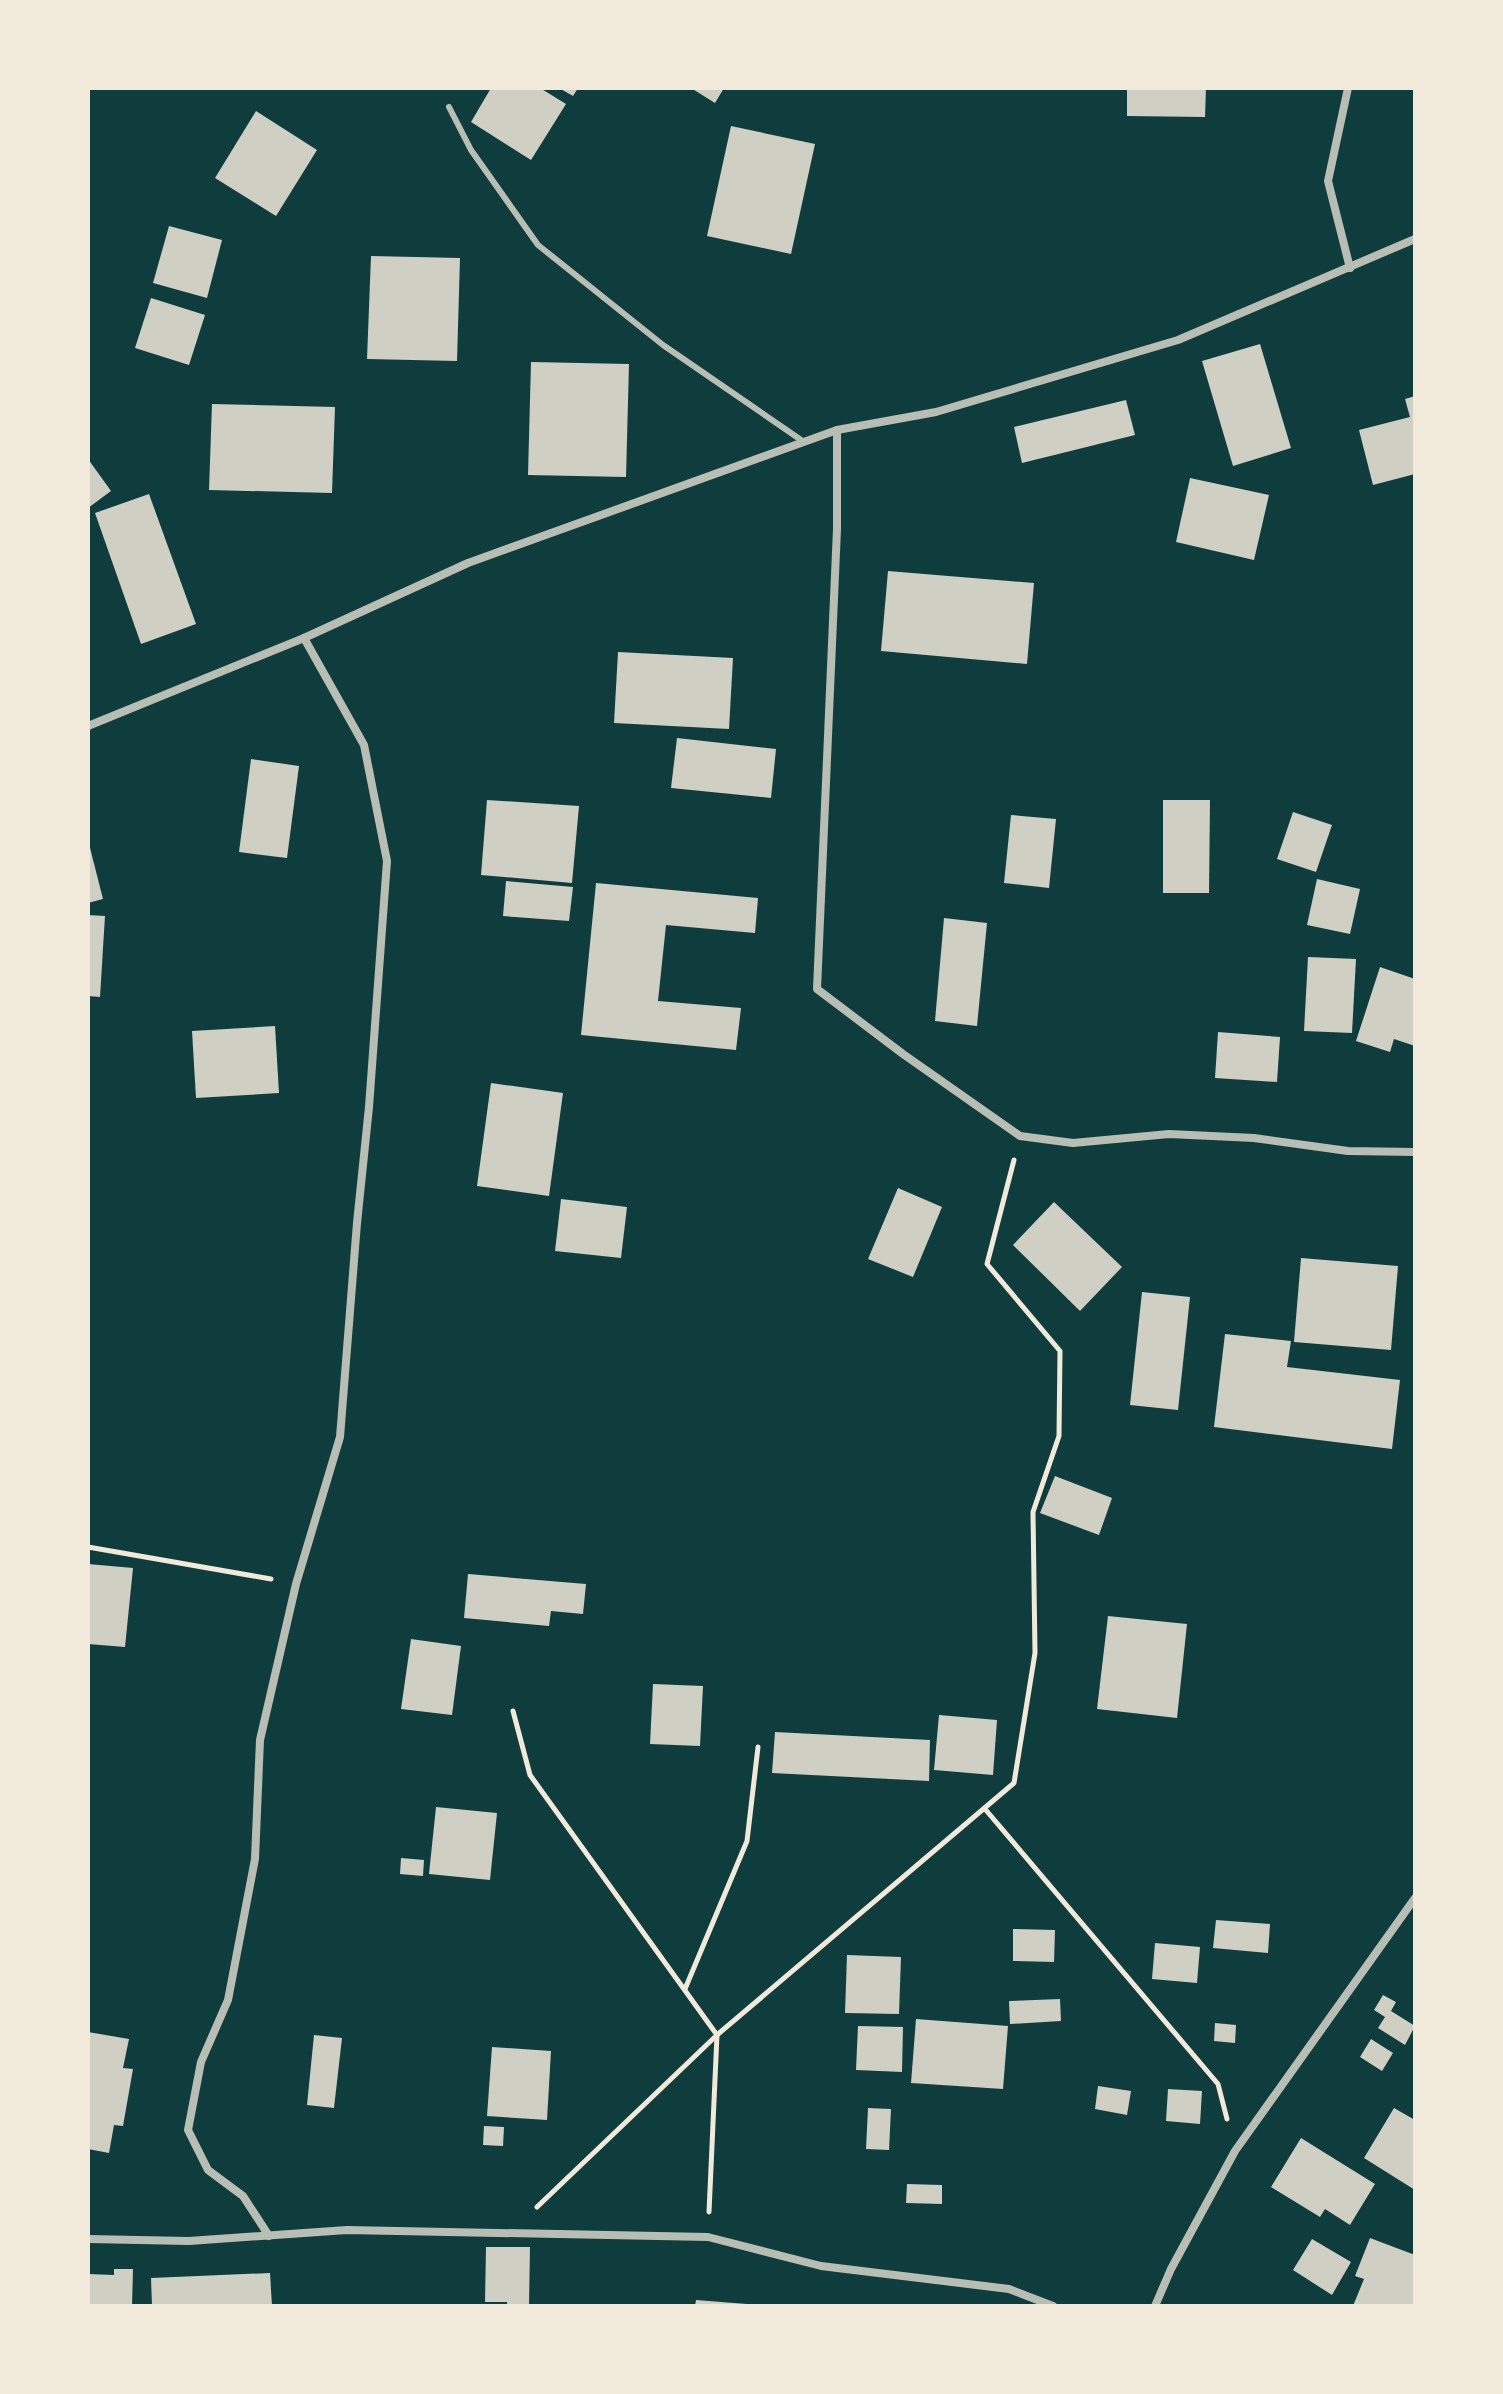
<svg xmlns="http://www.w3.org/2000/svg" width="1503" height="2394" font-family="'Titillium Web',sans-serif">
	<rect width="100%" height="100%" fill="#0f3d3e"/>
	<!-- building -->
	<g fill="#cfcfc3">
		<path d="M 491,88 L 540,88 L 566,104 L 531,160 L 471,122 Z"/>
		<path d="M 559,88 L 578,88 L 573,96 Z"/>
		<path d="M 691,88 L 724,88 L 715,103 Z"/>
		<path d="M 1127,88 L 1206,88 L 1205,117 L 1127,116 Z"/>
		<path d="M 256,111 L 317,150 L 276,216 L 215,178 Z"/>
		<path d="M 731,126 L 815,144 L 791,254 L 707,236 Z"/>
		<path d="M 169,226 L 222,240 L 207,298 L 153,283 Z"/>
		<path d="M 371,256 L 460,258 L 457,361 L 367,359 Z"/>
		<path d="M 151,298 L 205,315 L 189,365 L 135,348 Z"/>
		<path d="M 1260,344 L 1291,448 L 1233,466 L 1202,361 Z"/>
		<path d="M 531,362 L 629,364 L 626,477 L 528,475 Z"/>
		<path d="M 1415,396 L 1415,474 L 1373,485 L 1359,430 L 1410,417 L 1405,399 Z"/>
		<path d="M 1126,400 L 1135,435 L 1022,463 L 1014,427 Z"/>
		<path d="M 212,404 L 335,407 L 332,493 L 209,490 Z"/>
		<path d="M 88,459 L 111,491 L 88,508 Z"/>
		<path d="M 1190,478 L 1269,495 L 1254,560 L 1176,542 Z"/>
		<path d="M 149,494 L 196,624 L 141,644 L 95,513 Z"/>
		<path d="M 888,571 L 1034,583 L 1027,664 L 881,651 Z"/>
		<path d="M 618,652 L 733,658 L 729,729 L 614,723 Z"/>
		<path d="M 677,738 L 776,749 L 771,798 L 671,788 Z"/>
		<path d="M 251,759 L 299,766 L 287,858 L 239,852 Z"/>
		<path d="M 487,800 L 579,806 L 572,883 L 481,875 Z"/>
		<path d="M 1163,800 L 1210,800 L 1209,893 L 1163,893 Z"/>
		<path d="M 1293,812 L 1332,825 L 1316,872 L 1277,859 Z"/>
		<path d="M 1011,815 L 1056,819 L 1049,888 L 1004,883 Z"/>
		<path d="M 88,840 L 103,899 L 88,903 Z"/>
		<path d="M 1317,879 L 1360,889 L 1350,934 L 1307,925 Z"/>
		<path d="M 506,881 L 573,887 L 569,921 L 503,916 Z"/>
		<path d="M 596,883 L 758,898 L 755,933 L 666,925 L 658,1001 L 741,1008 L 736,1050 L 581,1035 Z"/>
		<path d="M 88,915 L 105,916 L 100,997 L 88,996 Z"/>
		<path d="M 944,918 L 987,923 L 977,1026 L 935,1021 Z"/>
		<path d="M 1308,957 L 1356,959 L 1352,1033 L 1304,1031 Z"/>
		<path d="M 1380,967 L 1415,979 L 1415,1046 L 1394,1039 L 1390,1052 L 1356,1041 Z"/>
		<path d="M 275,1026 L 279,1093 L 196,1098 L 192,1031 Z"/>
		<path d="M 1218,1032 L 1280,1037 L 1277,1082 L 1215,1078 Z"/>
		<path d="M 491,1083 L 563,1093 L 549,1196 L 477,1186 Z"/>
		<path d="M 898,1188 L 942,1207 L 913,1277 L 868,1259 Z"/>
		<path d="M 561,1199 L 627,1207 L 621,1258 L 555,1251 Z"/>
		<path d="M 1054,1202 L 1122,1267 L 1080,1311 L 1013,1245 Z"/>
		<path d="M 1301,1258 L 1398,1266 L 1391,1350 L 1294,1342 Z"/>
		<path d="M 1142,1292 L 1190,1297 L 1178,1410 L 1130,1405 Z"/>
		<path d="M 1225,1334 L 1291,1341 L 1287,1367 L 1400,1380 L 1392,1449 L 1214,1427 Z"/>
		<path d="M 1055,1476 L 1112,1498 L 1099,1535 L 1040,1513 Z"/>
		<path d="M 88,1564 L 133,1568 L 125,1647 L 88,1644 Z"/>
		<path d="M 468,1574 L 586,1584 L 583,1614 L 551,1611 L 549,1626 L 464,1618 Z"/>
		<path d="M 1108,1616 L 1187,1624 L 1177,1718 L 1097,1709 Z"/>
		<path d="M 411,1639 L 461,1646 L 452,1715 L 401,1709 Z"/>
		<path d="M 653,1684 L 703,1686 L 700,1746 L 650,1744 Z"/>
		<path d="M 939,1715 L 997,1720 L 993,1775 L 934,1770 Z"/>
		<path d="M 775,1732 L 930,1740 L 929,1781 L 772,1773 Z"/>
		<path d="M 436,1807 L 497,1813 L 490,1880 L 429,1874 Z"/>
		<path d="M 401,1858 L 424,1860 L 423,1876 L 400,1874 Z"/>
		<path d="M 1216,1920 L 1270,1924 L 1268,1953 L 1213,1948 Z"/>
		<path d="M 1013,1929 L 1055,1930 L 1054,1962 L 1013,1961 Z"/>
		<path d="M 1155,1943 L 1200,1947 L 1197,1983 L 1152,1979 Z"/>
		<path d="M 847,1955 L 901,1957 L 899,2014 L 845,2013 Z"/>
		<path d="M 1383,1995 L 1396,2002 L 1391,2011 L 1415,2026 L 1405,2045 L 1378,2028 L 1385,2017 L 1374,2010 Z"/>
		<path d="M 1060,1999 L 1061,2021 L 1010,2024 L 1009,2001 Z"/>
		<path d="M 916,2019 L 1008,2026 L 1003,2089 L 911,2083 Z"/>
		<path d="M 1215,2023 L 1236,2025 L 1235,2043 L 1214,2041 Z"/>
		<path d="M 858,2026 L 903,2027 L 902,2072 L 856,2070 Z"/>
		<path d="M 88,2032 L 129,2039 L 123,2068 L 133,2069 L 123,2126 L 114,2125 L 109,2153 L 88,2149 Z"/>
		<path d="M 314,2035 L 342,2038 L 334,2108 L 307,2105 Z"/>
		<path d="M 1371,2039 L 1393,2053 L 1382,2071 L 1360,2057 Z"/>
		<path d="M 492,2047 L 551,2051 L 547,2120 L 487,2116 Z"/>
		<path d="M 1098,2086 L 1131,2091 L 1127,2115 L 1095,2109 Z"/>
		<path d="M 1168,2089 L 1202,2091 L 1200,2124 L 1166,2121 Z"/>
		<path d="M 868,2108 L 891,2109 L 889,2150 L 866,2149 Z"/>
		<path d="M 1394,2108 L 1415,2120 L 1415,2190 L 1364,2158 Z"/>
		<path d="M 484,2126 L 504,2127 L 503,2146 L 483,2145 Z"/>
		<path d="M 1301,2138 L 1375,2184 L 1350,2225 L 1325,2209 L 1320,2217 L 1271,2187 Z"/>
		<path d="M 907,2184 L 942,2185 L 942,2204 L 906,2203 Z"/>
		<path d="M 1370,2238 L 1415,2255 L 1415,2306 L 1353,2306 L 1364,2279 L 1355,2276 Z"/>
		<path d="M 1312,2239 L 1351,2262 L 1332,2295 L 1293,2270 Z"/>
		<path d="M 486,2247 L 530,2247 L 529,2306 L 507,2306 L 507,2302 L 485,2302 Z"/>
		<path d="M 114,2269 L 133,2269 L 132,2306 L 88,2306 L 88,2274 L 114,2275 Z"/>
		<path d="M 270,2273 L 272,2306 L 152,2306 L 151,2278 Z"/>
		<path d="M 696,2300 L 747,2304 L 747,2306 L 695,2306 Z"/>
	</g>
	<g fill="none" stroke-linecap="round" stroke-linejoin="round">
		<!-- path -->
		<g stroke="#f1e9da" stroke-width="5">
			<path d="M 88,1547 L 271,1579"/>
			<path d="M 513,1711 L 530,1775 L 717,2035 L 709,2212"/>
			<path d="M 985,1809 L 1218,2084 L 1227,2119"/>
			<path d="M 685,1989 L 747,1841 L 758,1747"/>
			<path d="M 537,2207 L 717,2035 L 1014,1783 L 1035,1653 L 1033,1512 L 1059,1436 L 1060,1351 L 987,1264 L 1014,1160"/>
		</g>
		<!-- service -->
		<path stroke="#b8beb3" stroke-width="6" d="M 449,107 L 471,150 L 538,245 L 663,345 L 804,442"/>
		<!-- minor -->
		<g stroke="#b8beb3" stroke-width="8">
			<path d="M 1348,88 L 1328,181 L 1350,268"/>
			<path d="M 837,430 L 837,529 L 817,989 L 903,1054 L 1020,1136 L 1073,1143 L 1169,1134 L 1254,1138 L 1348,1151 L 1415,1152"/>
			<path d="M 88,726 L 304,638 L 468,563 L 837,430 L 936,412 L 1178,340 L 1415,239"/>
			<path d="M 269,2236 L 243,2196 L 208,2170 L 188,2130 L 201,2062 L 228,2000 L 255,1859 L 260,1740 L 296,1584 L 340,1437 L 357,1223 L 369,1107 L 387,861 L 364,745 L 304,638"/>
			<path d="M 88,2239 L 189,2241 L 347,2230 L 708,2237 L 821,2266 L 1009,2289 L 1053,2306"/>
			<path d="M 1155,2306 L 1171,2269 L 1235,2151 L 1415,1898"/>
		</g>
	</g>
	<!-- border -->
	<rect width="1503" height="2394" fill="none" stroke="#f1e9da" stroke-width="180"/>
</svg>
